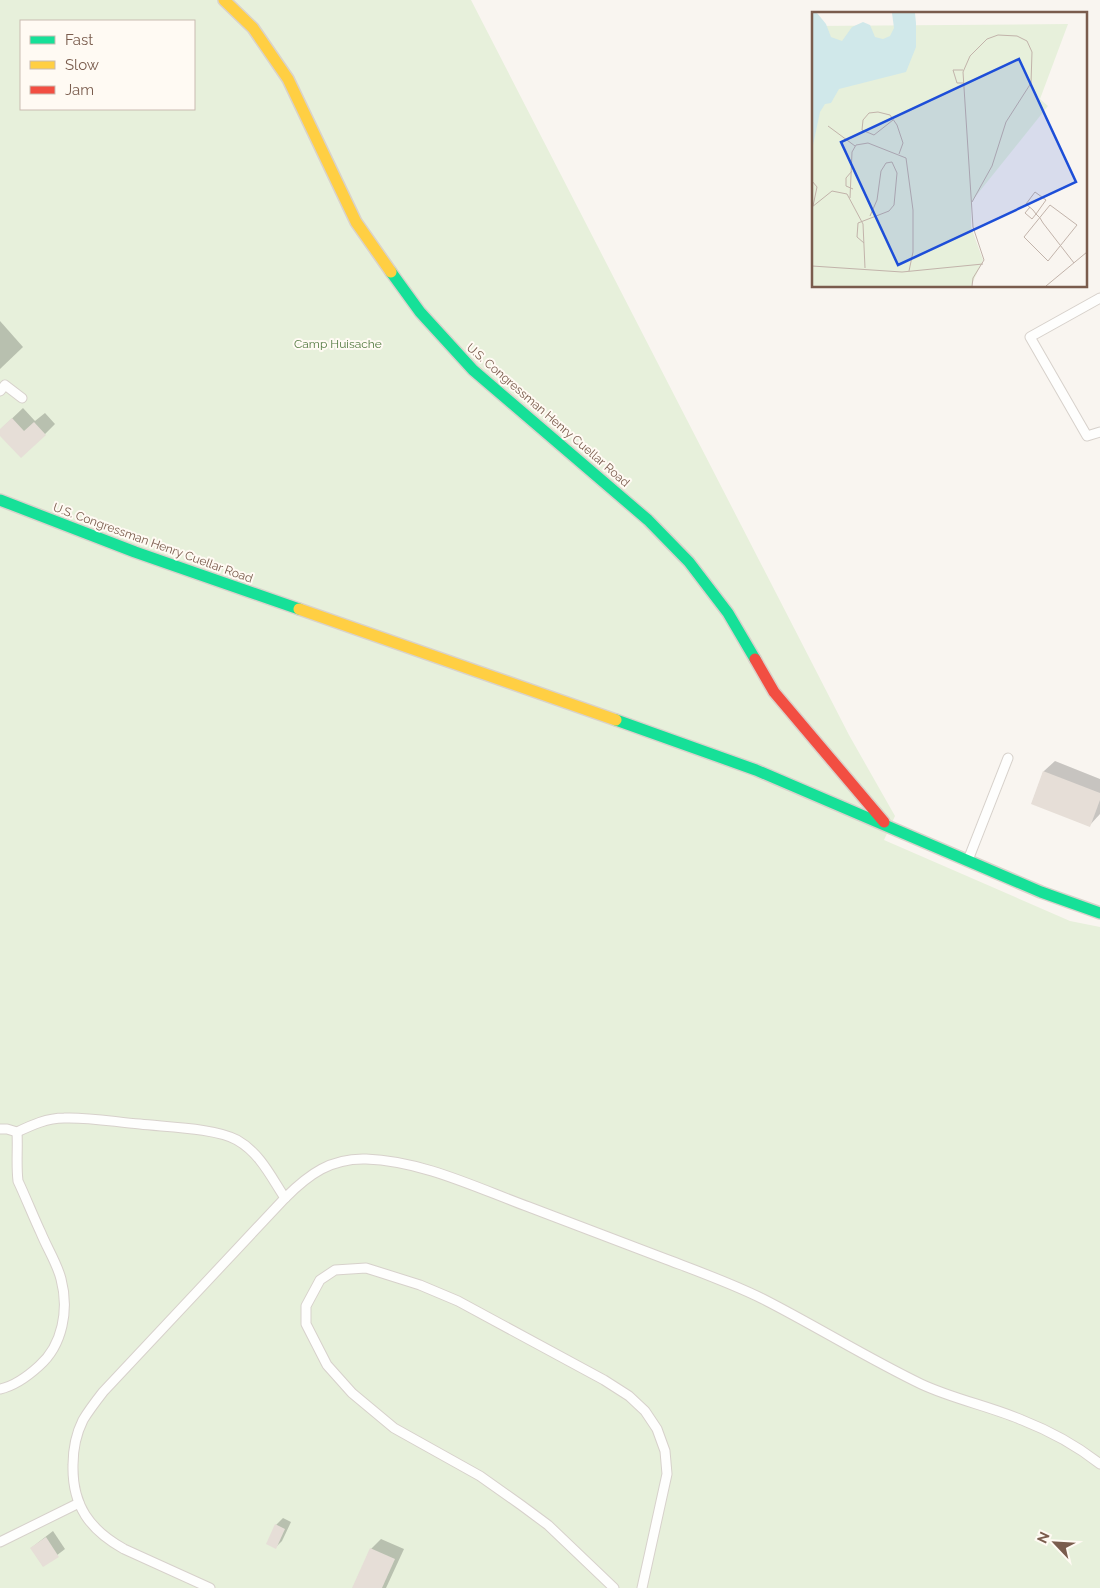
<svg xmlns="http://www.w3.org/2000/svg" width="1100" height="1588" font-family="Raleway,sans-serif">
	<rect width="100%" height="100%" fill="#f9f5f0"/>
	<!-- green -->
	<path fill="#e7f0db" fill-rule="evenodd" d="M 0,0 L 471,0 L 849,735 L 895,816 L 884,840 L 1070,921 L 1100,927 L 1100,1588 L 0,1588 ZM 21,21 L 194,21 L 194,109 L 21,109 Z"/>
	<!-- shadow -->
	<g fill="#0003">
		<path d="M 0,321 L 23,347 L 0,369 Z"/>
		<path d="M 23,408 L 35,421 L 45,413 L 55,424 L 45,434 L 0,434 L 0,430 Z"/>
		<path d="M 1055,761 L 1100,779 L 1100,814 L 1089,826 L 1032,803 L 1044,771 Z"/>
		<path d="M 283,1518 L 291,1522 L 282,1541 L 276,1547 L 276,1525 Z"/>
		<path d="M 53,1531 L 65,1549 L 43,1566 L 31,1548 Z"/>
		<path d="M 381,1539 L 404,1549 L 386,1588 L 353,1588 L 371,1549 Z"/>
	</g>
	<!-- building -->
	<g fill="#e6ded7">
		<path d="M 12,418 L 24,431 L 34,422 L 46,435 L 21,458 L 0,436 L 0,429 Z"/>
		<path d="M 1043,771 L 1100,793 L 1100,800 L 1090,827 L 1031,804 Z"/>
		<path d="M 275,1524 L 285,1529 L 276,1549 L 266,1544 Z"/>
		<path d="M 46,1537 L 59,1557 L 43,1567 L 30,1548 Z"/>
		<path d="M 370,1548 L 395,1559 L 382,1588 L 352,1588 Z"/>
	</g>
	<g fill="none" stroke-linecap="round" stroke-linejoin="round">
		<!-- lane casing -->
		<g stroke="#d7d1cb" stroke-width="11">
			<g id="lane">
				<path d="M 1100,298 L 1030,337 L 1087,436 L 1100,432"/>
				<path d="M 0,391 L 5,385 L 22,398"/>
				<path d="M 968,860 L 1008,758"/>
				<path d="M 0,1129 L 7,1129 L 17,1132 C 32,1125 47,1118 64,1118 C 89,1117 115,1122 140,1124 C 165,1127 216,1128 237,1140 C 260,1153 271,1177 285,1198"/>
				<path d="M 0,1389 C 15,1386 28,1376 39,1366 C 63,1345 69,1309 61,1279 C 57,1263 47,1248 41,1233 C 33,1216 26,1198 18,1181 C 16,1164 18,1148 17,1132"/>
				<path d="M 0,1542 L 79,1503"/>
				<path d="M 210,1588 L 124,1549 C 90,1530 72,1506 73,1465 C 73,1450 76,1434 83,1420 C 89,1410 96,1401 103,1392 L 285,1198 C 309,1174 331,1158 366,1159 C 423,1161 477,1188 529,1207 C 574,1224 619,1241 663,1258 C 697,1271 731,1283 763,1299 C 816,1326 867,1358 921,1384 C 953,1399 989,1406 1022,1420 C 1050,1431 1076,1445 1100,1464"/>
				<path d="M 614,1588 L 548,1525 L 521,1505 L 480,1476 L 394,1428 L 352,1393 L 327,1365 L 306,1324 L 306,1306 L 320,1280 L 335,1270 L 366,1268 L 420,1285 L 458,1301 L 604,1380 L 629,1396 L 645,1411 L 657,1429 L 665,1451 L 667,1474 L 642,1588"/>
			</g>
		</g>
		<!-- fast casing -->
		<g stroke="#d9d2cb" stroke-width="14">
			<g id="fast">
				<path d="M 391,272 L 420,312 L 473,370 L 648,520 L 689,562 L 728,613 L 755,659"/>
				<path d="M 0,500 L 135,552 L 299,609"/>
				<path d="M 616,720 L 756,770 L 1041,892 L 1100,913"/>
			</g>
		</g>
		<!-- slow casing -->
		<g stroke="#d9d2cb" stroke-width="14">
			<g id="slow">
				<path d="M 224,0 L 253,28 L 288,79 L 356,222 L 391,272"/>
				<path d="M 299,609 L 616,720"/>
			</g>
		</g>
		<!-- jam casing -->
		<g stroke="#d9d2cb" stroke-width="14">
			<path id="jam" d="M 755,659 L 774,692 L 884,822"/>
		</g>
		<!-- lane -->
		<use href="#lane" stroke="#fefefd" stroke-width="9"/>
		<!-- fast -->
		<use href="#fast" stroke="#16e098" stroke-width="11"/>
		<!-- slow -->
		<use href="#slow" stroke="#ffcf43" stroke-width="11"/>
		<!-- jam -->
		<use href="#jam" stroke="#f24e42" stroke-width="11"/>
	</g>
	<g text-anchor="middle" stroke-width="4" stroke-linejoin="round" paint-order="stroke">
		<!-- park labels -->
		<g font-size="12" fill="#537a41" stroke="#fffaf3">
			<text x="338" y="348">Camp Huisache</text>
		</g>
		<!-- street labels -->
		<g font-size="12" fill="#7a5c4d" stroke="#fffaf3">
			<text transform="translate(548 415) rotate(41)" y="4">U.S. Congressman Henry Cuellar Road</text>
			<text transform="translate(153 543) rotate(20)" y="4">U.S. Congressman Henry Cuellar Road</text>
		</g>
	</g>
	<!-- overview -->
	<g transform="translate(812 12)">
		<rect width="275" height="275" fill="#f9f5f0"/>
		<path d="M 256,12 L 228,87 L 236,94 L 159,190 L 159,215 L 171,248 L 159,274 L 0,274 L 0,14 Z" fill="#e7f0db"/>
		<path d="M 0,1 L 5,1 L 14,12 L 19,25 L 30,29 L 40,15 L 51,10 L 58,13 L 63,25 L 71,27 L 78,24 L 82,16 L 80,1 L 103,1 L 104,11 L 104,35 L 94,60 L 27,77 L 19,91 L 13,92 L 8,100 L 0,138 Z" fill="#d0e8ea"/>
		<path fill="none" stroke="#c2b3aa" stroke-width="1" d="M 151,71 L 145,71 L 141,58 L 151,58M 81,108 L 62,123 L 50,118 L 51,108 L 57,101 L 66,100 L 78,103 L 85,113 L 91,131 L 87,142M 16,114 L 43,134M 40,159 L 34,166 L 34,174 L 41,177M 0,169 L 5,175 L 1,194M 38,186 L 40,140 L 44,133 L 56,131 L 94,146 L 101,198 L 101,240 L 97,259M 238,193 L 265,213 L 236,249 L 212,225 ZM 0,195 L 20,179 L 35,182 L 51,212 L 53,256M 218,195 L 213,201 L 220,207 L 224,202 L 234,188 L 223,180 L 214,192 L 221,198 L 224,202 L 228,206 L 231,211 L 262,251M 52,231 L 45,225 L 46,211 L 77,199 L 82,193 L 85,161 L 80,150 L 74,151 L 69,159 L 65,188 L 58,204M 0,254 L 90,260 L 171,252M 160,274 L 161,266 L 172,248 L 161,215 L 151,60 L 158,44 L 175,27 L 186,23 L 205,24 L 215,29 L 220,40 L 219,71 L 194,110 L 180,154 L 160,190M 234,274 L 275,240"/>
		<path fill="#1d4ed8" fill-opacity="0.15" stroke="#1d4ed8" stroke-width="2.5" d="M 207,47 L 264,170 L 86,253 L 29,130 Z"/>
		<rect width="275" height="275" fill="none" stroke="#7a5c4d" stroke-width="2.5"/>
	</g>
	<!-- legend -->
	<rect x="20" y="20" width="175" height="90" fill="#fffaf3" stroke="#cabbb1"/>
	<rect x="30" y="36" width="25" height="8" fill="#16e098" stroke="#cabbb1"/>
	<text x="65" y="45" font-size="15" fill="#7a5c4d">Fast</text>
	<rect x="30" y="61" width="25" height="8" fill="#ffcf43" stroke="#cabbb1"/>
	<text x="65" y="70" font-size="15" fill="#7a5c4d">Slow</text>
	<rect x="30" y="86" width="25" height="8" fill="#f24e42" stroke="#cabbb1"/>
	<text x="65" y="95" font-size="15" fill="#7a5c4d">Jam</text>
	<!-- north arrow -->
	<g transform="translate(1055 1543) rotate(295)" stroke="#fffaf3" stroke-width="4" paint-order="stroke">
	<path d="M0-4L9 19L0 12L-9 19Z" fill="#7a5c4d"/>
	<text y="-8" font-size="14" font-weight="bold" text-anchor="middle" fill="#7a5c4d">N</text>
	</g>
</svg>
